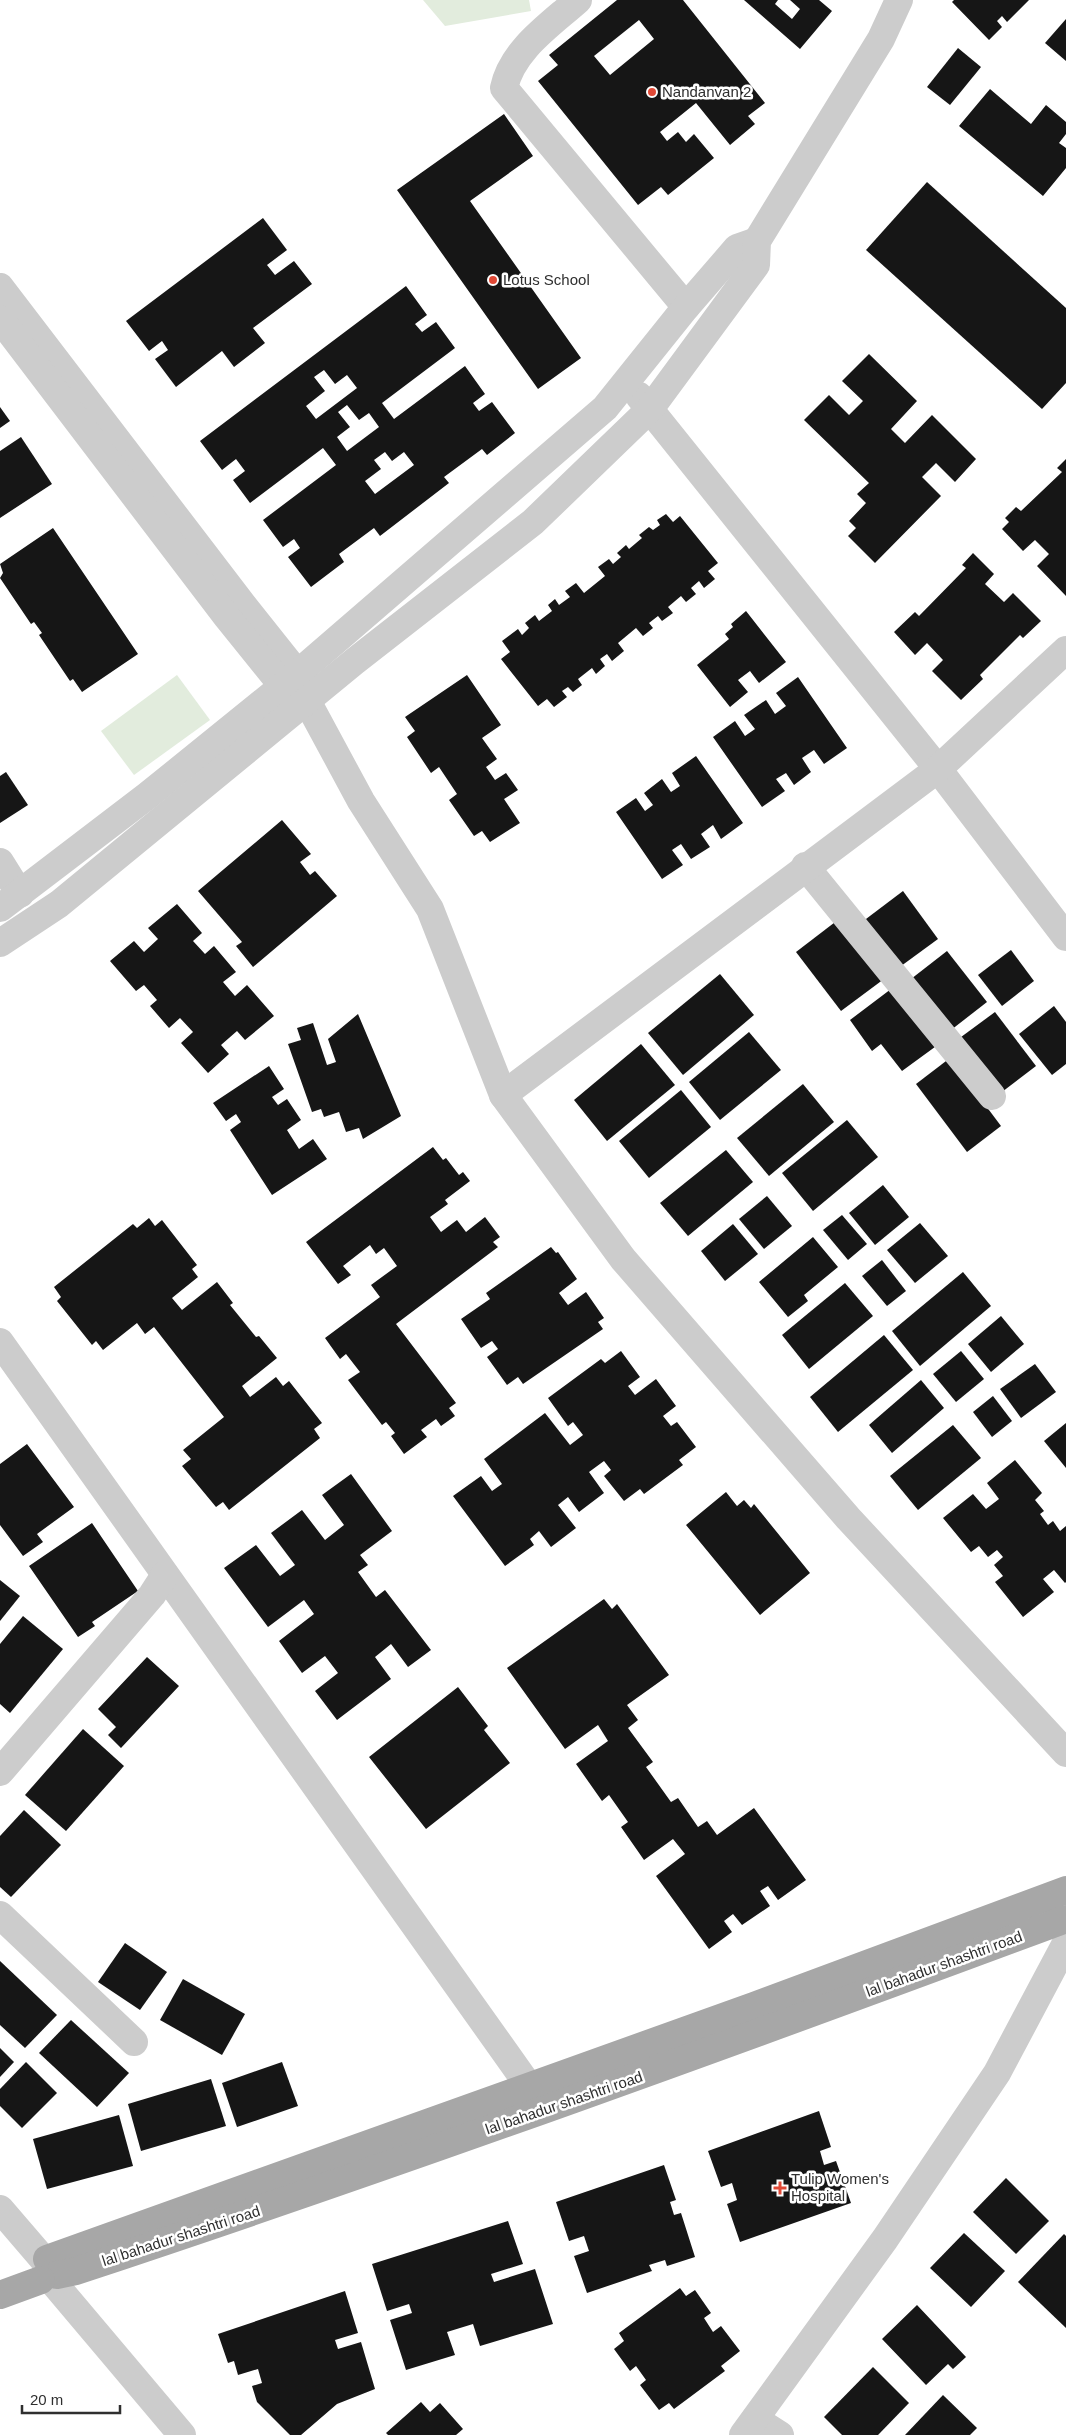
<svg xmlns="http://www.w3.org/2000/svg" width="1066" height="2435" font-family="Arial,sans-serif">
	<rect width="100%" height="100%" fill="#fff"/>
	<!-- green -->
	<g fill="#e2ecdd">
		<path d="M 423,0 L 529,0 L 531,11 L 445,26 Z"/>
		<path d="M 177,675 L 210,720 L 134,775 L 101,731 Z"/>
	</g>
	<!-- building -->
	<g fill="#161616" fill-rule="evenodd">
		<path d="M 617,0 L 683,0 L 765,103 L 748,116 L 755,124 L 730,145 L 696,103 L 660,132 L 667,141 L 678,132 L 686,142 L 694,134 L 714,158 L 668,195 L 661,187 L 638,205 L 538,81 L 558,65 L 549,55 ZM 639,20 L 654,39 L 610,75 L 594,56 Z"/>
		<path d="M 744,0 L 778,0 L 775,4 L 792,19 L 800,9 L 790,0 L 819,0 L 832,11 L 800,49 Z"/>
		<path d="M 954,0 L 1029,0 L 1007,22 L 1002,16 L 997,21 L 1002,27 L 989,40 L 952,2 Z"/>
		<path d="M 1066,19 L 1066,61 L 1045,43 Z"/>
		<path d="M 958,48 L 981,67 L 950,105 L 927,87 Z"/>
		<path d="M 990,89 L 1031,124 L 1046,105 L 1066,122 L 1066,134 L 1059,143 L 1066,148 L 1066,168 L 1043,196 L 959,126 Z"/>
		<path d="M 504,114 L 533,156 L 470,201 L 581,358 L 538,389 L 397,190 Z"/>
		<path d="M 927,182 L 1066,308 L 1066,383 L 1042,409 L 866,250 Z"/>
		<path d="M 263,218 L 287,250 L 267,265 L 275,275 L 294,261 L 312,284 L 253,328 L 265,343 L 234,367 L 222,351 L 176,387 L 155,359 L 168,350 L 162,341 L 149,351 L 126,321 Z"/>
		<path d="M 406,286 L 427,315 L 415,324 L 422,332 L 436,322 L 455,348 L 382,403 L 394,419 L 465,366 L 485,394 L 473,403 L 479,411 L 492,402 L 515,433 L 487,455 L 482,449 L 444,477 L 449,483 L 380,536 L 374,528 L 339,554 L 344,562 L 311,587 L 288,557 L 300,548 L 294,539 L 283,547 L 263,520 L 336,465 L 323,448 L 250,503 L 233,480 L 245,471 L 236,459 L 222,470 L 200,441 ZM 324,370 L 335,384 L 347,375 L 357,388 L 316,419 L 306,406 L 325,391 L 314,377 ZM 347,405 L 359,420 L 369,413 L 379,427 L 347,451 L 337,437 L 350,427 L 338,412 ZM 385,452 L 392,461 L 404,452 L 414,465 L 375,494 L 365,481 L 381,469 L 374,460 Z"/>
		<path d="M 869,354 L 917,401 L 891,429 L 905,443 L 932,415 L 976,459 L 955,482 L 936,463 L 922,477 L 941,496 L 875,563 L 848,536 L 856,528 L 849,521 L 866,503 L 857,494 L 869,483 L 804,420 L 829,395 L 849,415 L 863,401 L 842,381 Z"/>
		<path d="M 0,407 L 10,421 L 0,428 Z"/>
		<path d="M 21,437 L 52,484 L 0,518 L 0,451 Z"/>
		<path d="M 1066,459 L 1066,596 L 1037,566 L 1049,554 L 1035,540 L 1023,551 L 1002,529 L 1009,522 L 1005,518 L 1016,507 L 1021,511 L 1062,472 L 1057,468 Z"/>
		<path d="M 666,514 L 673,522 L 680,516 L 718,563 L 708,571 L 715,579 L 704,588 L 699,581 L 691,588 L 696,594 L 686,602 L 681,596 L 668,607 L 673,613 L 662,621 L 658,616 L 649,623 L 653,628 L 643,636 L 636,628 L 618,643 L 624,651 L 612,661 L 607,654 L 600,659 L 605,666 L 596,674 L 592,668 L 578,679 L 582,685 L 573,692 L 568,687 L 562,691 L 567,697 L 554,707 L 547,699 L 538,706 L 501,659 L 510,652 L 502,641 L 518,629 L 522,635 L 529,628 L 525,623 L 535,615 L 539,621 L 552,611 L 548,605 L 555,599 L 559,605 L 570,597 L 565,591 L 576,583 L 584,593 L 605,576 L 598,567 L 609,559 L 613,564 L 621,557 L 617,553 L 626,545 L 629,549 L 642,538 L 639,535 L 649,527 L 653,530 L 660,525 L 657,520 Z"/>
		<path d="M 53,528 L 138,654 L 82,692 L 73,679 L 70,681 L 39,635 L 42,633 L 34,622 L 31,624 L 0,578 L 3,573 L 0,564 Z"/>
		<path d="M 973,553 L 994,574 L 985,584 L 1004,602 L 1013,593 L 1041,621 L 1023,638 L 1020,635 L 980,675 L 983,679 L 961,700 L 932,671 L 943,660 L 927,643 L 915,655 L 894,632 L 915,612 L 919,616 L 966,568 L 962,565 Z"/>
		<path d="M 746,611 L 786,662 L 759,683 L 750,671 L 738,680 L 748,692 L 730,707 L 697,665 L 729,639 L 725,634 L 733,627 L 731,624 Z"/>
		<path d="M 467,675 L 501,725 L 482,738 L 497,759 L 486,767 L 495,780 L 506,773 L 518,790 L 504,799 L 520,823 L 490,842 L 482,831 L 474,836 L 449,800 L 457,794 L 439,767 L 431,773 L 407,737 L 415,731 L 405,717 Z"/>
		<path d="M 798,677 L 847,748 L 824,764 L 814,750 L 802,758 L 811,772 L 794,785 L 786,773 L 776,779 L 785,791 L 762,807 L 713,737 L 735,721 L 745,736 L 755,729 L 744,715 L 766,700 L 775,714 L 786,706 L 776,693 Z"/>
		<path d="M 696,756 L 743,823 L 721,839 L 713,825 L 701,834 L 710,847 L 691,859 L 681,844 L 672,850 L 683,865 L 662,879 L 616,812 L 636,798 L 645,811 L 653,805 L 644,793 L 662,779 L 671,792 L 680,786 L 672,773 Z"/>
		<path d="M 6,772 L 28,805 L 0,823 L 0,776 Z"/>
		<path d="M 282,820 L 311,854 L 300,862 L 310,875 L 315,871 L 337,896 L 253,967 L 236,946 L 242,942 L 198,891 Z"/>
		<path d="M 903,891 L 938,939 L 897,969 L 862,922 Z"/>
		<path d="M 177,904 L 202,933 L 193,941 L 205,954 L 214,946 L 236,972 L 223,982 L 235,996 L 247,985 L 274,1016 L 245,1040 L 237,1031 L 221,1045 L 229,1054 L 208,1073 L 181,1043 L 193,1032 L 180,1018 L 169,1028 L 150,1006 L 157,1000 L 144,985 L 136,991 L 110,961 L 134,941 L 144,952 L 158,939 L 148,928 Z"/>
		<path d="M 843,916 L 888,976 L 841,1011 L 796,952 Z"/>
		<path d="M 1011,950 L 1034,981 L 1002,1006 L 978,975 Z"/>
		<path d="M 947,951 L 987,1002 L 951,1030 L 911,979 Z"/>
		<path d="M 720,974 L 754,1015 L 683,1075 L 648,1033 Z"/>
		<path d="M 895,986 L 939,1044 L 902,1071 L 881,1044 L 872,1051 L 850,1020 Z"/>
		<path d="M 1054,1006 L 1066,1022 L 1066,1064 L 1052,1075 L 1019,1034 Z"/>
		<path d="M 995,1012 L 1036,1066 L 998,1095 L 957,1040 Z"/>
		<path d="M 358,1014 L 401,1116 L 363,1139 L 359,1128 L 346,1132 L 339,1112 L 324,1117 L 321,1109 L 312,1112 L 288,1044 L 301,1040 L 297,1028 L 313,1023 L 327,1065 L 336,1062 L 328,1039 Z"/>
		<path d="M 749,1032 L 781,1070 L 720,1120 L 689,1082 Z"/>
		<path d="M 641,1044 L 675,1085 L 607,1141 L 574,1100 Z"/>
		<path d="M 950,1058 L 1001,1126 L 967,1152 L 916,1084 Z"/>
		<path d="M 269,1066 L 284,1089 L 272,1097 L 278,1105 L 287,1099 L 301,1120 L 287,1130 L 299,1149 L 313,1139 L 327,1159 L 272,1195 L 230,1130 L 241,1122 L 236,1114 L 226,1121 L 213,1103 Z"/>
		<path d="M 803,1084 L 834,1122 L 769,1176 L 737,1138 Z"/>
		<path d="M 681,1090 L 711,1127 L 649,1178 L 619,1141 Z"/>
		<path d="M 847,1120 L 878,1157 L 813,1211 L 782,1173 Z"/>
		<path d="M 433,1147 L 443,1160 L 446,1158 L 459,1175 L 463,1172 L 470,1181 L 445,1200 L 448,1204 L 430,1217 L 441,1232 L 457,1220 L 466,1232 L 485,1217 L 500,1237 L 493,1242 L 498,1247 L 396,1324 L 456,1403 L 449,1408 L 455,1416 L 441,1426 L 436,1419 L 421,1430 L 427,1437 L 404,1454 L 391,1436 L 395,1433 L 386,1422 L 382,1425 L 348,1380 L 360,1372 L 346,1354 L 340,1359 L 325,1338 L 380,1297 L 371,1285 L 397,1266 L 384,1248 L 376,1254 L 370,1245 L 343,1266 L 351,1275 L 338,1284 L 306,1242 Z"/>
		<path d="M 726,1150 L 753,1182 L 688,1236 L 660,1203 Z"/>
		<path d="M 883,1185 L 909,1217 L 875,1245 L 849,1213 Z"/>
		<path d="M 767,1196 L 792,1226 L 764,1249 L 739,1219 Z"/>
		<path d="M 842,1215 L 867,1244 L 848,1260 L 823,1230 Z"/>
		<path d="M 149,1218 L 155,1226 L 162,1220 L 197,1265 L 192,1269 L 198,1277 L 172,1298 L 182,1310 L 217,1282 L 233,1303 L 230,1305 L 256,1337 L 259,1336 L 277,1358 L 242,1386 L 250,1397 L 276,1377 L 283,1386 L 289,1381 L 322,1423 L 314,1429 L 320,1438 L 229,1510 L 223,1502 L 216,1507 L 182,1466 L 191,1459 L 183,1450 L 224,1417 L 154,1327 L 145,1334 L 137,1323 L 103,1350 L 96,1341 L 92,1345 L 57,1301 L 61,1297 L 54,1287 L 133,1224 L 137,1228 Z"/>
		<path d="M 920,1223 L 948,1256 L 915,1283 L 887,1250 Z"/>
		<path d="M 733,1224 L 758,1254 L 725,1281 L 701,1251 Z"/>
		<path d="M 813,1237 L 838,1267 L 804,1295 L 808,1301 L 788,1317 L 759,1282 Z"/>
		<path d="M 551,1247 L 556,1253 L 558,1252 L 577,1279 L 559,1293 L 568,1305 L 586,1292 L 604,1318 L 598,1322 L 603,1329 L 523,1384 L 518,1377 L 507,1385 L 487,1357 L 498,1349 L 492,1341 L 481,1348 L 461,1319 L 490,1299 L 486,1293 Z"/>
		<path d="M 882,1260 L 906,1291 L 887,1306 L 862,1276 Z"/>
		<path d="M 963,1272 L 991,1306 L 920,1366 L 892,1331 Z"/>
		<path d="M 845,1283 L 873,1316 L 809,1369 L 782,1335 Z"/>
		<path d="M 1001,1316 L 1024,1344 L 991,1372 L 968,1344 Z"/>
		<path d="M 884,1335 L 913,1370 L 838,1432 L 810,1397 Z"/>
		<path d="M 621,1351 L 640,1377 L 628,1386 L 635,1395 L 656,1379 L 676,1406 L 663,1416 L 671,1426 L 677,1422 L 696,1447 L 679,1460 L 683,1465 L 644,1494 L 640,1489 L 624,1501 L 604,1476 L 611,1470 L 604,1461 L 589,1472 L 604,1493 L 579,1512 L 568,1497 L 558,1505 L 576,1528 L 551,1547 L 539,1531 L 530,1539 L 534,1545 L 505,1566 L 453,1496 L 481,1476 L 492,1491 L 502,1484 L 484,1459 L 545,1413 L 570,1445 L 583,1435 L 573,1422 L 568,1426 L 548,1398 L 601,1359 L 605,1363 Z"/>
		<path d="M 961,1351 L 984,1379 L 956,1402 L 933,1374 Z"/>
		<path d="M 1035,1364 L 1056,1392 L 1021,1418 L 1000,1389 Z"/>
		<path d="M 921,1380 L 944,1408 L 892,1453 L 869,1425 Z"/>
		<path d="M 993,1396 L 1012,1421 L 992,1437 L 973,1412 Z"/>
		<path d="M 1066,1423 L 1066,1468 L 1044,1441 Z"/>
		<path d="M 953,1425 L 981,1458 L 918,1510 L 890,1476 Z"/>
		<path d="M 27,1444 L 74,1507 L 37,1534 L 43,1542 L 23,1556 L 0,1525 L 0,1464 Z"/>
		<path d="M 1015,1460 L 1042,1493 L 1035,1500 L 1044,1511 L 1040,1514 L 1048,1525 L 1053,1521 L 1060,1531 L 1066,1526 L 1066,1582 L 1065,1583 L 1054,1570 L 1043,1579 L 1054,1592 L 1023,1617 L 995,1582 L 1003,1576 L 994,1565 L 1003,1557 L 997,1550 L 988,1557 L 979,1546 L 971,1552 L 943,1518 L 973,1494 L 986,1509 L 999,1499 L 987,1483 Z"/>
		<path d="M 351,1474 L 392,1531 L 360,1555 L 368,1565 L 358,1572 L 376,1597 L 385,1590 L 431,1650 L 408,1667 L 391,1644 L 375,1657 L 391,1679 L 337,1720 L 315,1691 L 338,1673 L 325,1656 L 302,1673 L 279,1641 L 314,1614 L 304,1600 L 268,1627 L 224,1568 L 256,1545 L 280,1576 L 295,1565 L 271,1533 L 302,1510 L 325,1540 L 344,1525 L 322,1495 Z"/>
		<path d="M 726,1492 L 737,1506 L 744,1500 L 751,1508 L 754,1504 L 810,1573 L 760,1615 L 686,1525 Z"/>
		<path d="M 92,1523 L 138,1591 L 92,1622 L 95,1626 L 78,1637 L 29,1566 Z"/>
		<path d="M 0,1580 L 20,1596 L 0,1621 Z"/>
		<path d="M 604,1599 L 612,1609 L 617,1604 L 669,1675 L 627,1705 L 638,1720 L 628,1728 L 653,1762 L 646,1767 L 671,1802 L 678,1798 L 698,1827 L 707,1821 L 717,1835 L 754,1808 L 806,1880 L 778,1900 L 768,1886 L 760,1891 L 770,1906 L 742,1925 L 733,1914 L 724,1921 L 732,1932 L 709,1949 L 656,1876 L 685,1854 L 673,1839 L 644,1860 L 621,1827 L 628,1822 L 609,1795 L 602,1801 L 576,1764 L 608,1741 L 598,1725 L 565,1749 L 507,1668 Z"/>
		<path d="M 23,1616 L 63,1649 L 10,1713 L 0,1704 L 0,1644 Z"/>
		<path d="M 147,1657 L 179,1686 L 121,1748 L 108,1735 L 116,1727 L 98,1709 Z"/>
		<path d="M 458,1687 L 488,1726 L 484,1730 L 510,1763 L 426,1829 L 369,1757 Z"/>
		<path d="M 83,1729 L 124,1766 L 66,1831 L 25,1795 Z"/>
		<path d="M 24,1810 L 61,1845 L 11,1897 L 0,1887 L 0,1836 Z"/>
		<path d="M 125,1943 L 167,1972 L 140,2010 L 98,1982 Z"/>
		<path d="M 0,1961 L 57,2015 L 25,2048 L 0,2025 Z"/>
		<path d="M 183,1979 L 245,2014 L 222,2055 L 160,2020 Z"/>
		<path d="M 71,2020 L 129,2073 L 97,2107 L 39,2053 Z"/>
		<path d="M 0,2048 L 14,2062 L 0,2077 Z"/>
		<path d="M 26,2062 L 57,2093 L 22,2128 L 0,2106 L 0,2089 Z"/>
		<path d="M 282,2062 L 298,2106 L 237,2127 L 222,2083 Z"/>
		<path d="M 211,2079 L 226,2126 L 141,2151 L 128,2104 Z"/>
		<path d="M 819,2111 L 831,2147 L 820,2151 L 824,2165 L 836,2161 L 851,2203 L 740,2242 L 727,2204 L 737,2200 L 732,2183 L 721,2187 L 708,2151 Z"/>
		<path d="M 119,2115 L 133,2166 L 47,2189 L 33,2139 Z"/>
		<path d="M 664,2165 L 676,2200 L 670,2202 L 674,2215 L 681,2213 L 695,2257 L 667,2266 L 665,2260 L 649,2265 L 652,2271 L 587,2293 L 574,2256 L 589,2251 L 584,2236 L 569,2241 L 556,2202 Z"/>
		<path d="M 1006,2178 L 1049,2221 L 1016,2254 L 973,2212 Z"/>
		<path d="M 508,2221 L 523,2264 L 491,2274 L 494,2282 L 535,2269 L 553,2324 L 480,2346 L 473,2324 L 447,2332 L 455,2355 L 406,2370 L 390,2320 L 412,2313 L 409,2304 L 387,2311 L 372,2264 Z"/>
		<path d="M 964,2233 L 1005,2271 L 971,2307 L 930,2268 Z"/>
		<path d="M 1064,2234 L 1066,2236 L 1066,2328 L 1018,2282 Z"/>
		<path d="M 680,2288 L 686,2296 L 695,2290 L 711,2313 L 704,2318 L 713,2332 L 721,2326 L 740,2351 L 721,2366 L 725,2371 L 674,2409 L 669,2403 L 659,2410 L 640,2385 L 646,2380 L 636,2366 L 630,2371 L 614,2349 L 624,2341 L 619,2333 Z"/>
		<path d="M 345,2291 L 358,2333 L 335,2340 L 338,2349 L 361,2342 L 375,2389 L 337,2404 L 301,2435 L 290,2435 L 257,2402 L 252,2386 L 262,2383 L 258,2369 L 238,2375 L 234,2361 L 228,2363 L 218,2334 Z"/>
		<path d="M 917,2305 L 966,2357 L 953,2369 L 948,2364 L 926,2385 L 882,2339 Z"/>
		<path d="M 873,2367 L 909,2403 L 878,2435 L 842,2435 L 824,2417 Z"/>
		<path d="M 943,2395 L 977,2428 L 970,2435 L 905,2435 Z"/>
		<path d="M 421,2402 L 430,2412 L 440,2403 L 463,2429 L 456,2435 L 388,2435 L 386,2433 Z"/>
	</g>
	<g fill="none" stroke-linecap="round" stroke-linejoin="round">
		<!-- minor -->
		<g stroke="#ccc" stroke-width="28">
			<path d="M 578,0 C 550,25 512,50 504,88 L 686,307"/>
			<path d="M 0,287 L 243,605 L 309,688"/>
			<path d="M 0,319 L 227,617 L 294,700"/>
			<path d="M 639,396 L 938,769 L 1066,937"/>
			<path d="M 307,701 L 361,801 L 430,909 L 503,1095 L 623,1259 L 848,1518 L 1066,1753"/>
			<path d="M 0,862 L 20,894"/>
			<path d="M 805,866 L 992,1096"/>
			<path d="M 0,908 L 147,796 L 283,686 L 605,408 L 686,307 L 737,248 L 757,241"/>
			<path d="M 0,943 L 59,904 L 355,661 L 533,522 L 650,409 L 756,265 L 757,241 L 881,39 L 899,0"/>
			<path d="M 503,1095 L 938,769 L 1066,650"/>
			<path d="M 0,1342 L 529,2086"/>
			<path d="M 0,1772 L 152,1595 L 165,1575"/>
			<path d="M 0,1915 L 134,2042"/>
			<path d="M 0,2209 L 43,2259"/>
			<path d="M 52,2281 L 182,2435"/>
			<path d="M 755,2419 L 780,2435"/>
			<path d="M 743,2435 L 885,2239 L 997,2073 L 1066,1943"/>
		</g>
		<!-- major -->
		<g stroke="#a7a7a7" stroke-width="28">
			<path d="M 47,2259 L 754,2006 L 1066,1890"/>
			<path d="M 57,2275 L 76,2271 C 408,2161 738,2041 1066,1919"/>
			<path d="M 0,2295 L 41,2280"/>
		</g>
	</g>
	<!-- markers -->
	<g fill="#e14936" stroke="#fff" stroke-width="2">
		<circle cx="652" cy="92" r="5"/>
		<circle cx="493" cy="280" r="5"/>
		<path d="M777.5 2180.5h5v5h5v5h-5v5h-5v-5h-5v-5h5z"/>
	</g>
	<g text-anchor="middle" stroke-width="5" stroke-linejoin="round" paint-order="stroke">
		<!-- poi labels -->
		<g font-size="15" fill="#2f2f2f" stroke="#fff" text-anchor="start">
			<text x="662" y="97">Nandanvan 2</text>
			<text x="503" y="285">Lotus School</text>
			<text x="791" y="2184">Tulip Women's<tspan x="791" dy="17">Hospital</tspan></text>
		</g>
		<!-- street labels -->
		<g font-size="15" fill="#2f2f2f" stroke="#fff">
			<text transform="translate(944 1964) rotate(-20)" y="5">lal bahadur shashtri road</text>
			<text transform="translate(564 2103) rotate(-19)" y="5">lal bahadur shashtri road</text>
			<text transform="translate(181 2236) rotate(-18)" y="5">lal bahadur shashtri road</text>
		</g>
	</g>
	<!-- scale -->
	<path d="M22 2405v8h98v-8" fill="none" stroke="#2f2f2f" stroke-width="2.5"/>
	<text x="30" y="2405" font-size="15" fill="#2f2f2f" stroke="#ffffff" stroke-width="4" paint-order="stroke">20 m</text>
</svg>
